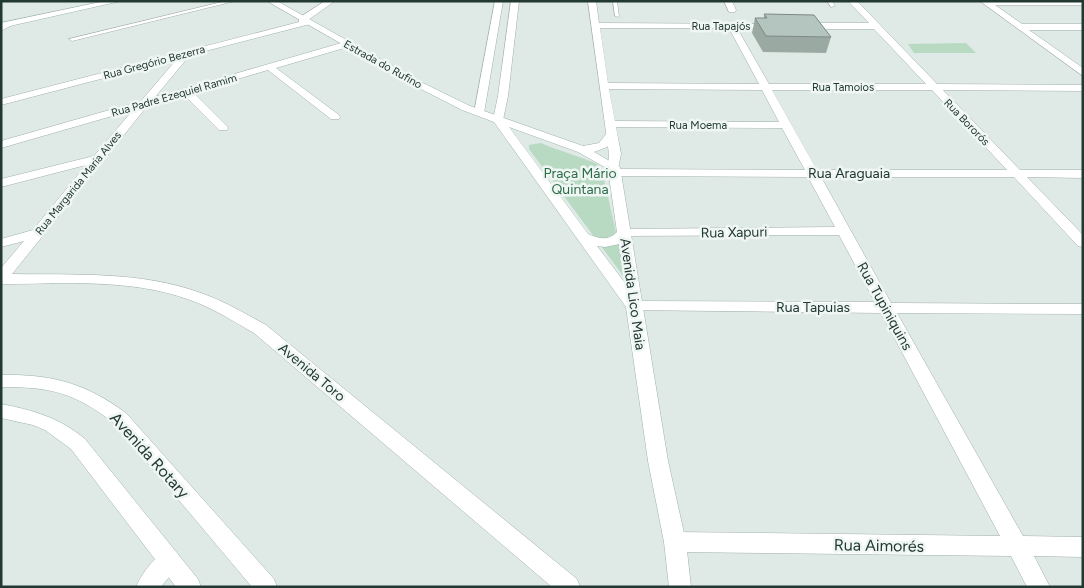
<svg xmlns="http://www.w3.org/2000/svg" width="1084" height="588" font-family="Figtree,sans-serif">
	<rect width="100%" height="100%" fill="#dfe9e5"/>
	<!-- green -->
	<g fill="#b8dac3">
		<path d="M 966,43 L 976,53 L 914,53 L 908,44 Z"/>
		<path d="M 541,143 C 561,152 581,156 601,166 L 627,281 L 529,149 L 529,145 Z"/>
	</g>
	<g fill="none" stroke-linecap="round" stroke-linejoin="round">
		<!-- lane casing -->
		<g stroke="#a2b0ac" stroke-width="1">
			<g id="lane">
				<path d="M 226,1 L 235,1 L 72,41 L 69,39 Z"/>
				<path d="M 613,1 L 617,1 L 619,17 L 615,16 Z"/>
				<path d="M 827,1 L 832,1 L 835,6 L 831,7 Z"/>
				<path d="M 10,23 L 14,24 L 1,31 L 1,28 Z"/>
			</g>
		</g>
		<!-- street casing -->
		<g stroke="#a2b0ac" stroke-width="1">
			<g id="street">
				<path d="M 325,1 L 335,1 L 308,20 L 311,22 L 310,24 L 190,55 L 155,97 L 348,41 L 352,44 L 351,46 L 276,68 L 339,115 L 340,117 L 339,119 L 331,119 L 268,70 L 193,92 L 227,126 L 228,128 L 227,130 L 219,130 L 184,95 L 148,105 L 12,274 C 74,275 141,271 201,293 C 224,301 244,313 266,325 L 577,579 L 580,587 L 552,587 L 254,333 C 233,321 213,308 190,300 C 131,278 63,284 1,284 L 1,268 L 24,241 L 1,247 L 1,239 L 33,230 L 86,165 L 1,187 L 1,179 L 94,156 L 133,110 L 1,148 L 1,141 L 141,101 L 177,59 L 1,105 L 1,99 L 299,22 L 299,18 Z"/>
				<path d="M 495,1 L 503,1 L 484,113 L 479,116 L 474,113 Z"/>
				<path d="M 511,1 L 519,1 L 508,96 L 503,120 L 498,123 L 493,120 L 498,96 Z"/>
				<path d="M 588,1 L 596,1 L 599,23 L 777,24 L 777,28 L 774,29 L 737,28 L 769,84 L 926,84 L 874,29 L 802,29 L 798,26 L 802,23 L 869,23 L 848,1 L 857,1 L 937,84 L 1083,85 L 1083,91 L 943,90 L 1020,170 L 1083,170 L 1083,178 L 1027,177 L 1083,235 L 1083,247 L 1078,246 L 1014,177 L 821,177 L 891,303 L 1083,304 L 1083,314 L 897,313 L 1023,536 L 1083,537 L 1083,557 L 1034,556 L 1050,587 L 1027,587 L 1011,556 L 675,552 L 668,549 L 664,542 L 668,535 L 675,532 L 1000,536 L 881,313 L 629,310 L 626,306 L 629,302 L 634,301 L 875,302 L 839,235 L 619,236 L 617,233 L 624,229 L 835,227 L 808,177 L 611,176 L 609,173 L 612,170 L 608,167 L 609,154 ZM 600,28 L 729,28 L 759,84 L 608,83 ZM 609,89 L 762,90 L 779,122 L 615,121 ZM 772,90 L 932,90 L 1007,170 L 817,170 ZM 616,127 L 782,128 L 805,170 L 618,169 L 621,154 Z"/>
				<path d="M 724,1 L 732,1 L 736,10 L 735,12 L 729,12 Z"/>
				<path d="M 980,1 L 1083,1 L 1083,5 L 995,5 L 1022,24 L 1083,24 L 1083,30 L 1029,30 L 1083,68 L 1083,76 Z"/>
				<path d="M 169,550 L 177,553 L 180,560 L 177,567 L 161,587 L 136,587 C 142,573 155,555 169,550 Z"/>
			</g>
		</g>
		<!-- secondary casing -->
		<g stroke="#9fb4ae" stroke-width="1">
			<g id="secondary">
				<path d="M 105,1 L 121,1 L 1,28 L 1,23 Z"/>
				<path d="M 267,1 L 277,1 L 423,83 L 470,106 L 583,146 L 599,143 L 607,133 L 615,133 L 617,135 L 607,147 L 594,152 L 620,167 L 668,461 L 686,542 L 691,587 L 669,587 L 664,542 L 648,461 L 626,307 L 494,122 L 462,110 L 417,87 ZM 509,127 L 578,152 L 608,169 L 617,232 C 608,241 600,239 588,234 ZM 619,244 L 625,283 L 597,246 L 605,247 Z"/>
				<path d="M 1,375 C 52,374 85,383 126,413 L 274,579 L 277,587 L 252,587 L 114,423 C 73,392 51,387 1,387 Z"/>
				<path d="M 1,404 C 33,410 60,418 85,439 L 198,579 L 201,587 L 176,587 L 71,449 L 45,430 L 33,425 L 1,418 Z"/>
			</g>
		</g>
		<!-- lane -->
		<use href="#lane" fill="#fff" fill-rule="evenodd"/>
		<!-- street -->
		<use href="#street" fill="#fff" fill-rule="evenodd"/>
		<!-- secondary -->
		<use href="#secondary" fill="#fff" fill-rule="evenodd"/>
	</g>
	<!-- wall -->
	<path fill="#9ba9a3" d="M 764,14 L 831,37 L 826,53 L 763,52 L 752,33 L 755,18 L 764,18 Z"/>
	<!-- building -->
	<path fill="#b4c4be" stroke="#7e8985" d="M 764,14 L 814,15 L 831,37 L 766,36 L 755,18 L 767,18 Z"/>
	<g text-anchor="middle" stroke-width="5" stroke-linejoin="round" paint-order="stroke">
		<!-- far-street labels -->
		<g font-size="11" fill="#213833" stroke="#eff6f3">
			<text x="721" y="30">Rua Tapajós</text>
			<text transform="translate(154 62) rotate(-15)" y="4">Rua Gregório Bezerra</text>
			<text transform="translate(383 64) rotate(29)" y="4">Estrada do Rufino</text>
			<text x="843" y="91">Rua Tamoios</text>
			<text transform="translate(174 95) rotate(-16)" y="4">Rua Padre Ezequiel Ramim</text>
			<text transform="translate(967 122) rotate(46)" y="4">Rua Bororós</text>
			<text x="698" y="129">Rua Moema</text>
			<text transform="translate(78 183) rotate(-51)" y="4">Rua Margarida Maria Alves</text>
		</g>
		<!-- park labels -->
		<g font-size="14" fill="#2d6d49" stroke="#eff6f3">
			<text x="580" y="178">Praça Mário<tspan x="580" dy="16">Quintana</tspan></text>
		</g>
		<!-- street labels -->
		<g font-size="14" fill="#213833" stroke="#eff6f3">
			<text x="849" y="178">Rua Araguaia</text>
			<text transform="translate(734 232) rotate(-1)" y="5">Rua Xapuri</text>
			<text transform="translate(633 294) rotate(82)" y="5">Avenida Lico Maia</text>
			<text transform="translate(885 306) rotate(61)" y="5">Rua Tupiniquins</text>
			<text x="813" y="312">Rua Tapuias</text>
			<text transform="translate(312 372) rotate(40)" y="5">Avenida Toro</text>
		</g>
		<!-- near-street labels -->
		<g font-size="16" fill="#213833" stroke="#eff6f3">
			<text transform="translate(150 455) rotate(48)" y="6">Avenida Rotary</text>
			<text transform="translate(879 545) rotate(1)" y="6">Rua Aimorés</text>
		</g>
	</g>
	<!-- border -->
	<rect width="1084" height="588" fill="none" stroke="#213833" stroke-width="5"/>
</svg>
